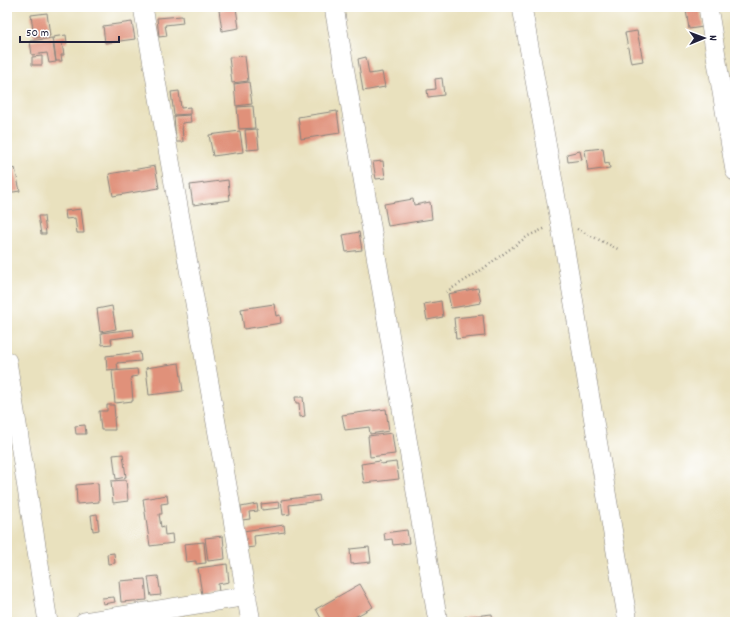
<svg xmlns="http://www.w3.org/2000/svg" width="742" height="629" font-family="Dekko,sans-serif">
	<rect width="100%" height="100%" fill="#fff"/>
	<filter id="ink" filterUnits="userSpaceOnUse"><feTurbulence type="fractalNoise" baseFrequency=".025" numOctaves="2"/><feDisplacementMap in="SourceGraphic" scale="8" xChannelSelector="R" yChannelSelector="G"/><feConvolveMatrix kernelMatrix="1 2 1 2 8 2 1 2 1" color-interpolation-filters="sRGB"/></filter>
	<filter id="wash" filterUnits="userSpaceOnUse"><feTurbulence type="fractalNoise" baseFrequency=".012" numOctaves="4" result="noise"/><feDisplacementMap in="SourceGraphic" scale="16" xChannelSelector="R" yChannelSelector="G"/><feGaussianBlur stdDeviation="0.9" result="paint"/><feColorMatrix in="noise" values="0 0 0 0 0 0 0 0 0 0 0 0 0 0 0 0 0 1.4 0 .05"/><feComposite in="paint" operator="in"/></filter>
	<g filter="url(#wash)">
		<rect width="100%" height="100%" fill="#e9e1be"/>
		<g id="blocks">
			<!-- building -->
			<g fill="#e0917a">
				<path d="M 236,8 L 239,28 L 222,31 L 219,10 Z"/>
				<path d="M 700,8 L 703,27 L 689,29 L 686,9 Z"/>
				<path d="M 47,13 L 50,36 L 34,38 L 31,15 Z"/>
				<path d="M 182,16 L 183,23 L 165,25 L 167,36 L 159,37 L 157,18 Z"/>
				<path d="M 132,22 L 135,39 L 105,43 L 103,26 Z"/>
				<path d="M 637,31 L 643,61 L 631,63 L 625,33 Z"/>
				<path d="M 66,35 L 67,43 L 62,43 L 64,55 L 61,55 L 62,61 L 56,61 L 53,37 Z"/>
				<path d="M 52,38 L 56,62 L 49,63 L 47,53 L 32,55 L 30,41 Z"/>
				<path d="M 42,56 L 42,65 L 32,65 L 32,57 Z"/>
				<path d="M 245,56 L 248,81 L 232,83 L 229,57 Z"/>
				<path d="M 366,57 L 369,74 L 382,72 L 385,87 L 363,91 L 358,59 Z"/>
				<path d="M 442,78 L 444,95 L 428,97 L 427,90 L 436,89 L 435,79 Z"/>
				<path d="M 249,82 L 252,104 L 236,106 L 234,84 Z"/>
				<path d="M 179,91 L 181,108 L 190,107 L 190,114 L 174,115 L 171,92 Z"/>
				<path d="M 253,106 L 255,128 L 239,129 L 237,107 Z"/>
				<path d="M 337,111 L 340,133 L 301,139 L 298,117 Z"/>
				<path d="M 190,115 L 191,122 L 182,123 L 183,142 L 176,142 L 174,116 Z"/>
				<path d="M 257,129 L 259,149 L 247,150 L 245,130 Z"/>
				<path d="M 240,131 L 243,152 L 213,156 L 209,135 Z"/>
				<path d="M 603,148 L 605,164 L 609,163 L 610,168 L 588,171 L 585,150 Z"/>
				<path d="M 580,151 L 582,160 L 568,162 L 567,154 Z"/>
				<path d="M 383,161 L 385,178 L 376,179 L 373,162 Z"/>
				<path d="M 155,166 L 159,188 L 113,196 L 109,174 Z"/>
				<path d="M 15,168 L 20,191 L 7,193 L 7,170 Z"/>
				<path d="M 228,180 L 230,200 L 193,205 L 190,185 Z"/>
				<path d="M 413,199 L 414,205 L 430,202 L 432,219 L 388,226 L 384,204 Z"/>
				<path d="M 81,209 L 84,233 L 77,233 L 75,218 L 66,219 L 65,211 Z"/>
				<path d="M 38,216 L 44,216 L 46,234 L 41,234 Z"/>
				<path d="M 359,232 L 362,250 L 346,252 L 343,235 Z"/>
				<path d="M 478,288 L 481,303 L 451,308 L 448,294 Z"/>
				<path d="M 441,301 L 443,317 L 427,320 L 424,304 Z"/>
				<path d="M 274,304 L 276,316 L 280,315 L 281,323 L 244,329 L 241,309 Z"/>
				<path d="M 112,306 L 116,329 L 100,332 L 97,309 Z"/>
				<path d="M 483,315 L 485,336 L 456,339 L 454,318 Z"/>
				<path d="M 133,329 L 134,336 L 111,339 L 112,344 L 102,345 L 101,333 Z"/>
				<path d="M 140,352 L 141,361 L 117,363 L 118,369 L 107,370 L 106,356 Z"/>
				<path d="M 179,363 L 183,391 L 149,395 L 146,368 Z"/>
				<path d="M 137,369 L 138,376 L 131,377 L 133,401 L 115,403 L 112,371 Z"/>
				<path d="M 295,397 L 303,397 L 305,416 L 300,417 L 299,403 L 296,403 Z"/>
				<path d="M 107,405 L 114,405 L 115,418 L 114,418 L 115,430 L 101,430 L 99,411 L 107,411 Z"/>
				<path d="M 386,409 L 389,431 L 370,434 L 369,427 L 345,430 L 342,415 Z"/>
				<path d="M 85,425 L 86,434 L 76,434 L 75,426 Z"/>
				<path d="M 392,433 L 395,454 L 370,457 L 368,436 Z"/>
				<path d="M 123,454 L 126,477 L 116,479 L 113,455 Z"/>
				<path d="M 380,461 L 381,464 L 396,462 L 399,479 L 364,483 L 361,464 Z"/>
				<path d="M 126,480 L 128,501 L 113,503 L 111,481 Z"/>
				<path d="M 98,483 L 99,502 L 77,504 L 76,485 Z"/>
				<path d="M 167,495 L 168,503 L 161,504 L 162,514 L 159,514 L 161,527 L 164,526 L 165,535 L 172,534 L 173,543 L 150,546 L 143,499 Z"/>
				<path d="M 319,495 L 320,501 L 289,505 L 290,514 L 283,515 L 281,500 Z"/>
				<path d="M 279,502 L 280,508 L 262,510 L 261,504 Z"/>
				<path d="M 257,504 L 258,511 L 249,512 L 250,519 L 242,520 L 241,507 Z"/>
				<path d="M 97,514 L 99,530 L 93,531 L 91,515 Z"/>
				<path d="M 284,525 L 285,532 L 254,536 L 255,547 L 245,548 L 243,531 Z"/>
				<path d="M 407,530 L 409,543 L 393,545 L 392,539 L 385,540 L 384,533 Z"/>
				<path d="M 223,536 L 225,559 L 208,561 L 205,538 Z"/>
				<path d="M 204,542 L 206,563 L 196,564 L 196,561 L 186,562 L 184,544 Z"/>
				<path d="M 369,547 L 371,562 L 351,564 L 350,549 Z"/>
				<path d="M 114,553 L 115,563 L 108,564 L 107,554 Z"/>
				<path d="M 227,564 L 229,582 L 218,584 L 219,592 L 202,595 L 198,568 Z"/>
				<path d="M 158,576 L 161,595 L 151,596 L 148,577 Z"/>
				<path d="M 145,579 L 147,600 L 121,602 L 119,581 Z"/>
				<path d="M 360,584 L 373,607 L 355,617 L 358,622 L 323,622 L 316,609 Z"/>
				<path d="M 114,597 L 115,602 L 103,604 L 102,598 Z"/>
				<path d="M 492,614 L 493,622 L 464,622 L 464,617 Z"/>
			</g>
		</g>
	</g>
	<g filter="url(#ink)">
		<use href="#blocks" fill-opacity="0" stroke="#86827c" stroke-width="1"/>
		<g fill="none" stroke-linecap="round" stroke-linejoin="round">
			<!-- minor casing -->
			<g stroke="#86827c" stroke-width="20">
				<g id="minor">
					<path d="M 143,7 L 251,622"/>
					<path d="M 334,7 L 438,622"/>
					<path d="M 522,7 L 560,221 L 628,622"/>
					<path d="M 708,7 L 735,171"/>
					<path d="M 7,361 L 48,622"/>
					<path d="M 84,622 L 247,596"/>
				</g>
			</g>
			<!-- path -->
			<g stroke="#86827c" stroke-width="2.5" stroke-dasharray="1 3" stroke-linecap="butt">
				<path d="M 577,229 L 620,250"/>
				<path d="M 446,292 L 477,273 L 528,236 L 546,228"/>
			</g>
			<!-- minor -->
			<use href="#minor" stroke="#fff" stroke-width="19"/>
		</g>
	</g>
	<!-- margin -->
	<rect width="742" height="629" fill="none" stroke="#fff" stroke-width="24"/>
	<!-- north arrow -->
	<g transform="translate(704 38) rotate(89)" stroke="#ffffff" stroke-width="3" paint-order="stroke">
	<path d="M0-3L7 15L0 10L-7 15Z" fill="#22223b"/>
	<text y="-6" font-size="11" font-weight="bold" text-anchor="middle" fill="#22223b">N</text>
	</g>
	<!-- scale -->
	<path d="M20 36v6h99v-6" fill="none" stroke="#22223b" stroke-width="2"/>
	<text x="26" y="36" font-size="12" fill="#22223b" stroke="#ffffff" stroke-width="3" paint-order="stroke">50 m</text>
</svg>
